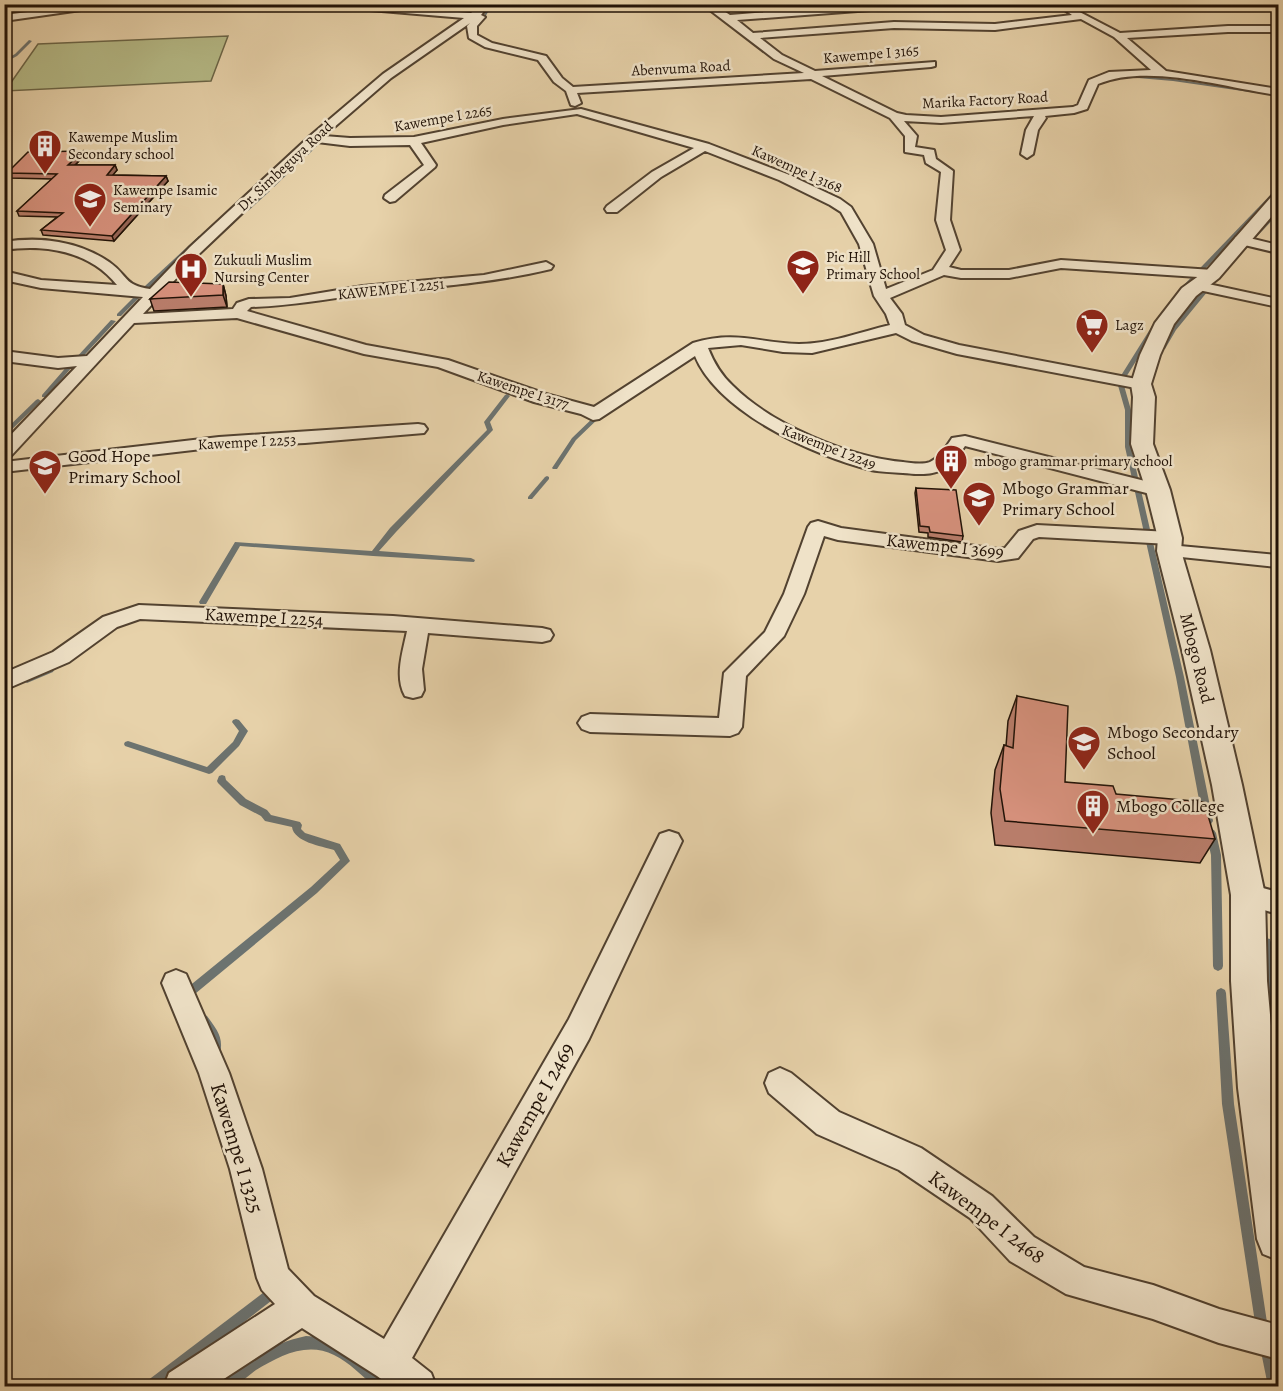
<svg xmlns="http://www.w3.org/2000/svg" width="1283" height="1391" font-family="Alegreya,serif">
	<rect width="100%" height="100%" fill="#e7d2aa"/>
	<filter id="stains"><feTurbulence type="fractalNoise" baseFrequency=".00333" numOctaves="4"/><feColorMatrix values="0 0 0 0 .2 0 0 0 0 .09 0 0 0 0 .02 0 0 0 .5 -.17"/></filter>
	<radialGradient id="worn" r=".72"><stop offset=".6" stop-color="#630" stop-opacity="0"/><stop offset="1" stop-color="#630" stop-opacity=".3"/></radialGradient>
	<!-- green -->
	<path fill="#b6bb88" stroke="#6c6648" stroke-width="1.5" d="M 228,36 L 211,81 L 5,91 L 38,44 Z"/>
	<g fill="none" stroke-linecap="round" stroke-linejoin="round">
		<!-- stream -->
		<g fill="#6c7370" fill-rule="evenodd">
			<path d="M 490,4 L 493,4 L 485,17 L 483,17 Z"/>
			<path d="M 1063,4 L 1067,4 L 1081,13 L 1078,14 Z"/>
			<path d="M 29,40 L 32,41 L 17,56 L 4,63 L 4,60 L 15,54 Z"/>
			<path d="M 1127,75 L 1173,79 L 1278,94 L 1278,96 L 1173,81 L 1126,77 Z"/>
			<path d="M 316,142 L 320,143 L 308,155 L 304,155 L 304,153 Z"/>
			<path d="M 298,159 L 302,160 L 274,187 L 270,187 L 270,185 Z"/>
			<path d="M 807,184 L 811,184 L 843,201 L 839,202 L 807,186 Z"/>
			<path d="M 1276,189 L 1278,189 L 1278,192 L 1185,290 L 1181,290 L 1181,288 Z"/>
			<path d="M 266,190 L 270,191 L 248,211 L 244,211 L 244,209 Z"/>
			<path d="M 1276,211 L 1278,211 L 1278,214 L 1247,247 L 1243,247 L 1243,245 Z"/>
			<path d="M 231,221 L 235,222 L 191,263 L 187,263 L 187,261 Z"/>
			<path d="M 199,236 L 203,237 L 149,288 L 145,288 L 145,286 Z"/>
			<path d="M 1216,274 L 1221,275 L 1176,330 L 1165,349 L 1161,349 L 1160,348 L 1171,328 Z"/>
			<path d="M 137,294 L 142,295 L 121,316 L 117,316 L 117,314 Z"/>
			<path d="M 1160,316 L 1163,318 L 1123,382 L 1131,410 L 1131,447 L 1184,677 L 1213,821 L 1211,824 L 1208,825 L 1205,824 L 1203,821 L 1176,677 L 1125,447 L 1125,410 L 1117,382 L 1157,318 Z"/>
			<path d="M 111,320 L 116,321 L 78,362 L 74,362 L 74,360 Z"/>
			<path d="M 71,363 L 73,364 L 73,366 L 46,397 L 42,397 L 42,395 L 69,364 Z"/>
			<path d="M 507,394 L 510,396 L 490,422 L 493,430 L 492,431 L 396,532 L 379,551 L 471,558 L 475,560 L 474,562 L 373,556 L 240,546 L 206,604 L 200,604 L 199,602 L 235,542 L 372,551 L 390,528 L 487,430 L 484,422 L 505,395 Z"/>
			<path d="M 38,399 L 41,401 L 40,402 L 4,437 L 4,431 L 36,400 Z"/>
			<path d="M 600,412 L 603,414 L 602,415 L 576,440 L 557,469 L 553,469 L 552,468 L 572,438 L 598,413 Z"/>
			<path d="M 547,476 L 549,477 L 549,479 L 532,499 L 528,499 L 528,497 L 545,477 Z"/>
			<path d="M 50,667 L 53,668 L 54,670 L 53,672 L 27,683 L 23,680 L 24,678 Z"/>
			<path d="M 236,719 L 239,720 L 248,731 L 239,746 L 212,773 L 209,774 L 125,746 L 124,744 L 125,742 L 128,741 L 207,767 L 233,742 L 239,731 L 232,722 L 233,720 Z"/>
			<path d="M 222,775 L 225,776 L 226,780 L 246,799 L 267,810 L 271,815 L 300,822 L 302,825 L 301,829 L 305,833 L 340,844 L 350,861 L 317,893 L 190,998 L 186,1000 L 182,998 L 181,995 L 182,992 L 311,887 L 340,860 L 334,850 C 321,846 294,842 292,827 L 265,821 L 261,816 L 240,805 L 218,783 L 217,781 L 219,776 Z"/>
			<path d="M 1211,829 L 1214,830 L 1216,833 L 1221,855 L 1223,966 L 1222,969 L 1218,971 L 1214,969 L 1213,966 L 1211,855 L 1206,833 L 1208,830 Z"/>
			<path d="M 1266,938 L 1270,939 L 1271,942 L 1275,1016 L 1274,1019 L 1270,1021 L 1266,1019 L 1265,1016 L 1261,942 L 1262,939 Z"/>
			<path d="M 1221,988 L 1225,990 L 1226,993 L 1234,1104 L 1268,1329 L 1267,1334 L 1262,1335 L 1257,1334 L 1256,1329 L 1222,1104 L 1216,993 L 1217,990 Z"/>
			<path d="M 203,1014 L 207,1016 C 217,1030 225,1038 219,1057 L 215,1058 L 211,1057 L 210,1053 L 211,1039 L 198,1019 L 199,1016 Z"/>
			<path d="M 276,1284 L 280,1286 L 282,1290 L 280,1294 L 162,1386 L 146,1386 L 147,1381 L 272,1286 Z"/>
			<path d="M 306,1336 C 345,1338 361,1358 389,1381 L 390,1386 L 374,1386 C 362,1376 349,1362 334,1355 C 307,1341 279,1356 256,1370 C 249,1375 241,1383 233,1386 C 228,1388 220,1386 215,1386 L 216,1381 C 245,1362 272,1343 306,1336 Z"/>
			<path d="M 1266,1341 L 1271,1342 C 1276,1356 1278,1372 1278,1386 L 1268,1386 L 1260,1347 L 1261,1342 Z"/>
		</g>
		<!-- minor casing -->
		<g stroke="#524230" stroke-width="4">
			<g id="minor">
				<path d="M 92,4 L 123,4 L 4,21 L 4,15 Z"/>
				<path d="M 354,4 L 471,13 L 481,4 L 490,4 L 481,15 L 485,17 L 477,26 L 477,35 L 492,43 L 546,56 L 562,78 L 573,87 L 804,73 L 774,59 L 702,4 L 713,4 L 730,15 L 814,8 L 814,4 L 823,4 L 823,7 L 872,4 L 876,7 L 871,10 L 737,20 L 753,33 L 894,22 L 995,24 L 1072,15 L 1065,10 L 1070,7 L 1120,33 L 1228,26 L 1278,26 L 1278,32 L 1228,32 L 1127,38 L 1166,71 L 1278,89 L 1278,95 C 1225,88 1149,63 1098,84 L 1087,109 L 1074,113 L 1045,116 L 1046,118 L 1038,130 L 1033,154 L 1027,158 L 1021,154 L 1026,130 L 1034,116 L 941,123 L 904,121 L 917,136 L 915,147 L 934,150 L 936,159 L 953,171 L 950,220 L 960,250 L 949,267 L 961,270 L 1009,270 L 1061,260 L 1213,270 L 1220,274 L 1213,278 L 1061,268 L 1009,278 L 961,278 L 944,275 L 890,298 L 902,314 L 905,325 L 924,335 L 959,345 L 1147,381 L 1149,384 L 1147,387 L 1141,389 L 957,354 L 912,341 L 896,333 L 812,353 L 783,352 L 741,345 L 708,348 C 714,363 721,375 733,386 C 772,425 849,457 903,462 C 911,463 922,465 930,462 C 940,457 946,447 952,438 L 965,436 L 1165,486 L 1167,490 L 1165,494 L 1158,496 L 965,446 C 959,455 953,464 943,469 C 932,476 915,474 903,473 C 892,472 881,472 871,470 C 814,456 718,412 695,356 L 599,419 L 593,420 L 581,414 L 534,402 L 438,367 L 364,354 L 237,318 L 134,323 L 10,457 L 4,458 L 4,442 L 77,366 L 58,368 L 4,361 L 4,351 L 58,358 L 87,356 L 143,297 L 41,288 L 4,280 L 4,271 L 41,280 L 117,285 C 90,251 45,244 4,250 L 4,242 C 40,236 79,241 109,262 C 129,276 123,285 150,289 L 190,247 L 310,136 L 383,74 L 464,18 L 358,9 L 355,8 ZM 1081,19 L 1114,37 L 1151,70 L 1109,72 L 1089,80 L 1078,105 L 1073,107 L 941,117 L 906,115 L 897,113 L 822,76 L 931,67 L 935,66 L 935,62 L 815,71 L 782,55 L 760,38 L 894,28 L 995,30 ZM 470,23 L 467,26 L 469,38 L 485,47 L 538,60 L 554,82 L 566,91 L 571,105 L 575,106 L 581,103 L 577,93 L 811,79 L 890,118 L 905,136 L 905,152 L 924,155 L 926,163 L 941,172 L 936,220 L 946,250 L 933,270 L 886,289 L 873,244 L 851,207 L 840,199 L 787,174 L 709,144 L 581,109 L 503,119 L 414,137 L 350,138 L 324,136 L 391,78 ZM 577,114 L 694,148 L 652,172 L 607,206 L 605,209 L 607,212 L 617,212 L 661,177 L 705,151 L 779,180 L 830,205 L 841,212 L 859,244 L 874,296 L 886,314 L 890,325 C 860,332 830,344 799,344 C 758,343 736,330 693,343 L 594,407 L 546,394 L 448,360 L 366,345 L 247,311 L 251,307 C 292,306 325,299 365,294 C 428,287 489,284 551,269 L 553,266 L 546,262 L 484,275 L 363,286 L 290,298 L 249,299 L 237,303 L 233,309 L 143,314 L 200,253 L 317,142 L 350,146 L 410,145 L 424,165 L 385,195 L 384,198 L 390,202 L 395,201 L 435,167 L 436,165 L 421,143 L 503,125 Z"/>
				<path d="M 574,4 L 600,4 C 594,8 580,8 574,4 Z"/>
				<path d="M 1241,236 L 1278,245 L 1278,253 L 1236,243 L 1234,240 L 1236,237 Z"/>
				<path d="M 1199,282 L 1278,299 L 1278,307 L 1194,289 L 1192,286 L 1194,283 Z"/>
				<path d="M 418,424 L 424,425 L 427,429 L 424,433 L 305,443 L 219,447 L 4,472 L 4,462 L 219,437 Z"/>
				<path d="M 818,521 L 841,528 L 998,549 L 1005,548 L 1019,531 L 1037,525 L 1170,532 L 1177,534 L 1180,538 L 1177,542 L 1170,544 L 1039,537 L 1033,539 L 1018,558 L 998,561 L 838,540 L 824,536 L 804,594 L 784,636 L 746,676 L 742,727 L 738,733 L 730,736 L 590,732 L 582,729 L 578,723 L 582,717 L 590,714 L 719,718 L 724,673 L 765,632 L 784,594 L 808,527 L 811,523 Z"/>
				<path d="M 1169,545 L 1278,555 L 1278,567 L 1162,555 L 1159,551 L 1162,547 Z"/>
				<path d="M 139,605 L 393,616 L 542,628 L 550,630 L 553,635 L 550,640 L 542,642 L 428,633 L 422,669 L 424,690 L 421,696 L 413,698 L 405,696 C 394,677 403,651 407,631 L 140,619 L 117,627 L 69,662 L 4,690 L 4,673 L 53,652 L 103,617 Z"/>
				<path d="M 669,831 L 678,834 L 682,841 L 589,1039 L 412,1358 L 431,1373 L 436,1386 L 391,1386 L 377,1376 L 302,1328 L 213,1386 L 164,1386 L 169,1373 L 275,1304 L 262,1290 L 257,1278 L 230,1169 L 199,1073 L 162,983 L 166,974 L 176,970 L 186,974 L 229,1073 L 262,1169 L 288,1269 L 314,1296 L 384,1339 L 569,1019 L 660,834 Z"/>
				<path d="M 1248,884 L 1278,892 L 1278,914 L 1239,903 L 1235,895 L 1239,887 Z"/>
				<path d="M 780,1068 L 791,1073 L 839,1112 L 921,1148 L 992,1196 L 1034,1237 L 1084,1267 L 1153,1285 L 1219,1309 L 1278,1325 L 1278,1359 L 1219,1343 L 1153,1319 L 1066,1294 L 1010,1261 L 970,1218 L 899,1170 L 817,1134 L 769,1093 L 765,1083 L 769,1073 Z"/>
			</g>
		</g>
		<!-- tertiary casing -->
		<g stroke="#524230" stroke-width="4">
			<path id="tertiary" d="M 1278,194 L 1278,209 L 1219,278 L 1196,296 L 1174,324 L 1160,355 L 1151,384 L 1155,397 L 1153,444 L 1170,490 L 1182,538 L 1181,551 L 1210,650 L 1242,785 L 1265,895 L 1267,981 L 1278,1104 L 1278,1260 L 1263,1254 L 1257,1239 L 1238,1088 L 1231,981 L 1231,895 L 1212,785 L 1182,650 L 1157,551 L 1158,538 L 1146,490 L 1131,444 L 1133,397 L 1131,384 L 1140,355 L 1155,323 L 1182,288 L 1207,270 L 1272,196 Z"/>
		</g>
		<!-- minor -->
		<use href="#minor" fill="#efe2c8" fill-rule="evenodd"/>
		<!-- tertiary -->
		<use href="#tertiary" fill="#efe2c8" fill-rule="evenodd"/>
	</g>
	<!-- wall -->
	<g fill="#ba7e6c" stroke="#211207" stroke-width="1.5">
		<path d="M 83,151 L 84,156 L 75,165 L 115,165 L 117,170 L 112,175 L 166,176 L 168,181 L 114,241 L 43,235 L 41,230 L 57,217 L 19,216 L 17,211 L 52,179 L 9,178 L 7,173 Z"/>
		<path d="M 223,284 L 226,296 L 227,307 L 154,311 L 150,299 Z"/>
		<path d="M 916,488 L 963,536 L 962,542 L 928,537 L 928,533 L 919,532 L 915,493 Z"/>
		<path d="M 1017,696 L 1065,782 L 1116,794 L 1215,839 L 1200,863 L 995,845 L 991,813 L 995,770 L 1004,745 L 1006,746 L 1008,721 Z"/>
	</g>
	<!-- shaded-wall -->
	<g fill="#976658" stroke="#211207" stroke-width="1.5">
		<path d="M 83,151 L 84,156 L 70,170 L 68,165 Z"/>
		<path d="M 115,165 L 117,170 L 109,180 L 107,175 Z"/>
		<path d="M 166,176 L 168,181 L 114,241 L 112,236 Z"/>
		<path d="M 223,284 L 226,296 L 227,307 L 223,295 Z"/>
	</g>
	<!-- building -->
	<g fill="#d8927e" stroke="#211207" stroke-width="1.5">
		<path d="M 83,151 L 68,165 L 115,165 L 107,175 L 166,176 L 112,236 L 41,230 L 63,213 L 17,211 L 57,174 L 7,173 L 28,152 Z"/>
		<path d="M 169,282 L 223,284 L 223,295 L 150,299 Z"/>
		<path d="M 916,488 L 956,490 L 963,536 L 930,532 L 929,527 L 920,526 Z"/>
		<path d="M 1017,696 L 1068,706 L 1065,782 L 1113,786 L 1116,794 L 1204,802 L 1215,839 L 1005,821 L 1000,789 L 1004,745 L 1013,748 Z"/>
	</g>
	<!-- icons -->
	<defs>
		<g id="building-pin" transform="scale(1.725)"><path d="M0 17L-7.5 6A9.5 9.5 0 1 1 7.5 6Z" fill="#8f2418" stroke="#efe2c8"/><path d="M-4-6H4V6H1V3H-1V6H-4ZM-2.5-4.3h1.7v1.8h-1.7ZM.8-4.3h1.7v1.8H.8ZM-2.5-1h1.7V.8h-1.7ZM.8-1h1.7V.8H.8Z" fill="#fff"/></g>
		<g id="school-pin" transform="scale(1.725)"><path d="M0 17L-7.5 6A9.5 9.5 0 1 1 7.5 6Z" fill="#8f2418" stroke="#efe2c8"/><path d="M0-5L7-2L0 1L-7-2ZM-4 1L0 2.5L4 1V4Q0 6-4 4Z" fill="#fff"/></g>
		<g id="hospital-pin" transform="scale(1.725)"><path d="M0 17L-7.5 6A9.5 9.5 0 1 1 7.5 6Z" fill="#8f2418" stroke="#efe2c8"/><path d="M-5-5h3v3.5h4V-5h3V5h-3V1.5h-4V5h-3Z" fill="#fff"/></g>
		<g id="supermarket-pin" transform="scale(1.725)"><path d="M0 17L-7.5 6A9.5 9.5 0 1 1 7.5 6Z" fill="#8f2418" stroke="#efe2c8"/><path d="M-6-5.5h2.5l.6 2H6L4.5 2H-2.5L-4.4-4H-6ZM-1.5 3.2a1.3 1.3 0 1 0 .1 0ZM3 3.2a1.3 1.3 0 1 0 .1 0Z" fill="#fff"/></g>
	</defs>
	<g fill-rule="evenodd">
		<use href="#building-pin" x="45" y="146"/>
		<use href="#school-pin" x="90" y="199"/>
		<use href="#school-pin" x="803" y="266"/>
		<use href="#hospital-pin" x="191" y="269"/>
		<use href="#supermarket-pin" x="1092" y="325"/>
		<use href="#building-pin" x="951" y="461"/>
		<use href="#school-pin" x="45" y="466"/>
		<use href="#school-pin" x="979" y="498"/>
		<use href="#school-pin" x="1084" y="742"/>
		<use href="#building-pin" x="1093" y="806"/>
	</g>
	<g text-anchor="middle" stroke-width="5" stroke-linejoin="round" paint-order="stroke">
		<!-- far-street labels -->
		<g font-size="15" fill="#211207" stroke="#efe2c8">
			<text transform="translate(871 54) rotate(-5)" y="5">Kawempe I 3165</text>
			<text transform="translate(681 68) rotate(-3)" y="5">Abenvuma Road</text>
			<text transform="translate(985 100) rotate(-3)" y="5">Marika Factory Road</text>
			<text transform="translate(443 118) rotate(-10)" y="5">Kawempe I 2265</text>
			<text transform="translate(285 166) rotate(-43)" y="5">Dr. Simbeguya Road</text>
			<text transform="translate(797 169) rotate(24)" y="5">Kawempe I 3168</text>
			<text transform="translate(391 289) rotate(-6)" y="5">KAWEMPE I 2251</text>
			<text transform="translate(523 390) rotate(18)" y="5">Kawempe I 3177</text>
			<text transform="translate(247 442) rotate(-3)" y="5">Kawempe I 2253</text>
			<text transform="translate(829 447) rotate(21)" y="5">Kawempe I 2249</text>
		</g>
		<!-- far-poi labels -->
		<g font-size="15" fill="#211207" stroke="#efe2c8" text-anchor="start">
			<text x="68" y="142">Kawempe Muslim<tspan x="68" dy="17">Secondary school</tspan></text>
			<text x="113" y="195">Kawempe Isamic<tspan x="113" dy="17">Seminary</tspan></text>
			<text x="826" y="262">Pic Hill<tspan x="826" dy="17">Primary School</tspan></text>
			<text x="214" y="265">Zukuuli Muslim<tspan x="214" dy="17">Nursing Center</tspan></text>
			<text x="1115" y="330">Lagz</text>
			<text x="974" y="466">mbogo grammar primary school</text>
		</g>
		<!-- poi labels -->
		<g font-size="18" fill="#211207" stroke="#efe2c8" text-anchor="start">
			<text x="68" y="462">Good Hope<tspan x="68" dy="21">Primary School</tspan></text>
			<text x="1002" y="494">Mbogo Grammar<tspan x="1002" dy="21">Primary School</tspan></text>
			<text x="1107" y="738">Mbogo Secondary<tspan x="1107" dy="21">School</tspan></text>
			<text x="1116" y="812">Mbogo College</text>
		</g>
		<!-- street labels -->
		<g font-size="18" fill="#211207" stroke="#efe2c8">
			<text transform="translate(945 546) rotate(6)" y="6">Kawempe I 3699</text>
			<text transform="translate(264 617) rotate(3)" y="6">Kawempe I 2254</text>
			<text transform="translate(1197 658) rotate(76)" y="6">Mbogo Road</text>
		</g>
		<!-- near-street labels -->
		<g font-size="21" fill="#211207" stroke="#efe2c8">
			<text transform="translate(535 1105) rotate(-61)" y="7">Kawempe I 2469</text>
			<text transform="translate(237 1148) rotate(73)" y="7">Kawempe I 1325</text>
			<text transform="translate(987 1217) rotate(37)" y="7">Kawempe I 2468</text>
		</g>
	</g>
	<!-- margin -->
	<rect width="1283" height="1391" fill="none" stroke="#e7d2aa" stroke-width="24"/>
	<rect x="6" y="6" width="1271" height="1379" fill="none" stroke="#211207" stroke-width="3"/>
	<rect x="12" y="12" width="1259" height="1367" fill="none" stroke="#211207" stroke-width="1.5"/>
	<rect width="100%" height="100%" filter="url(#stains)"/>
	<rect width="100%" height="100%" fill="url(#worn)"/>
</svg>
